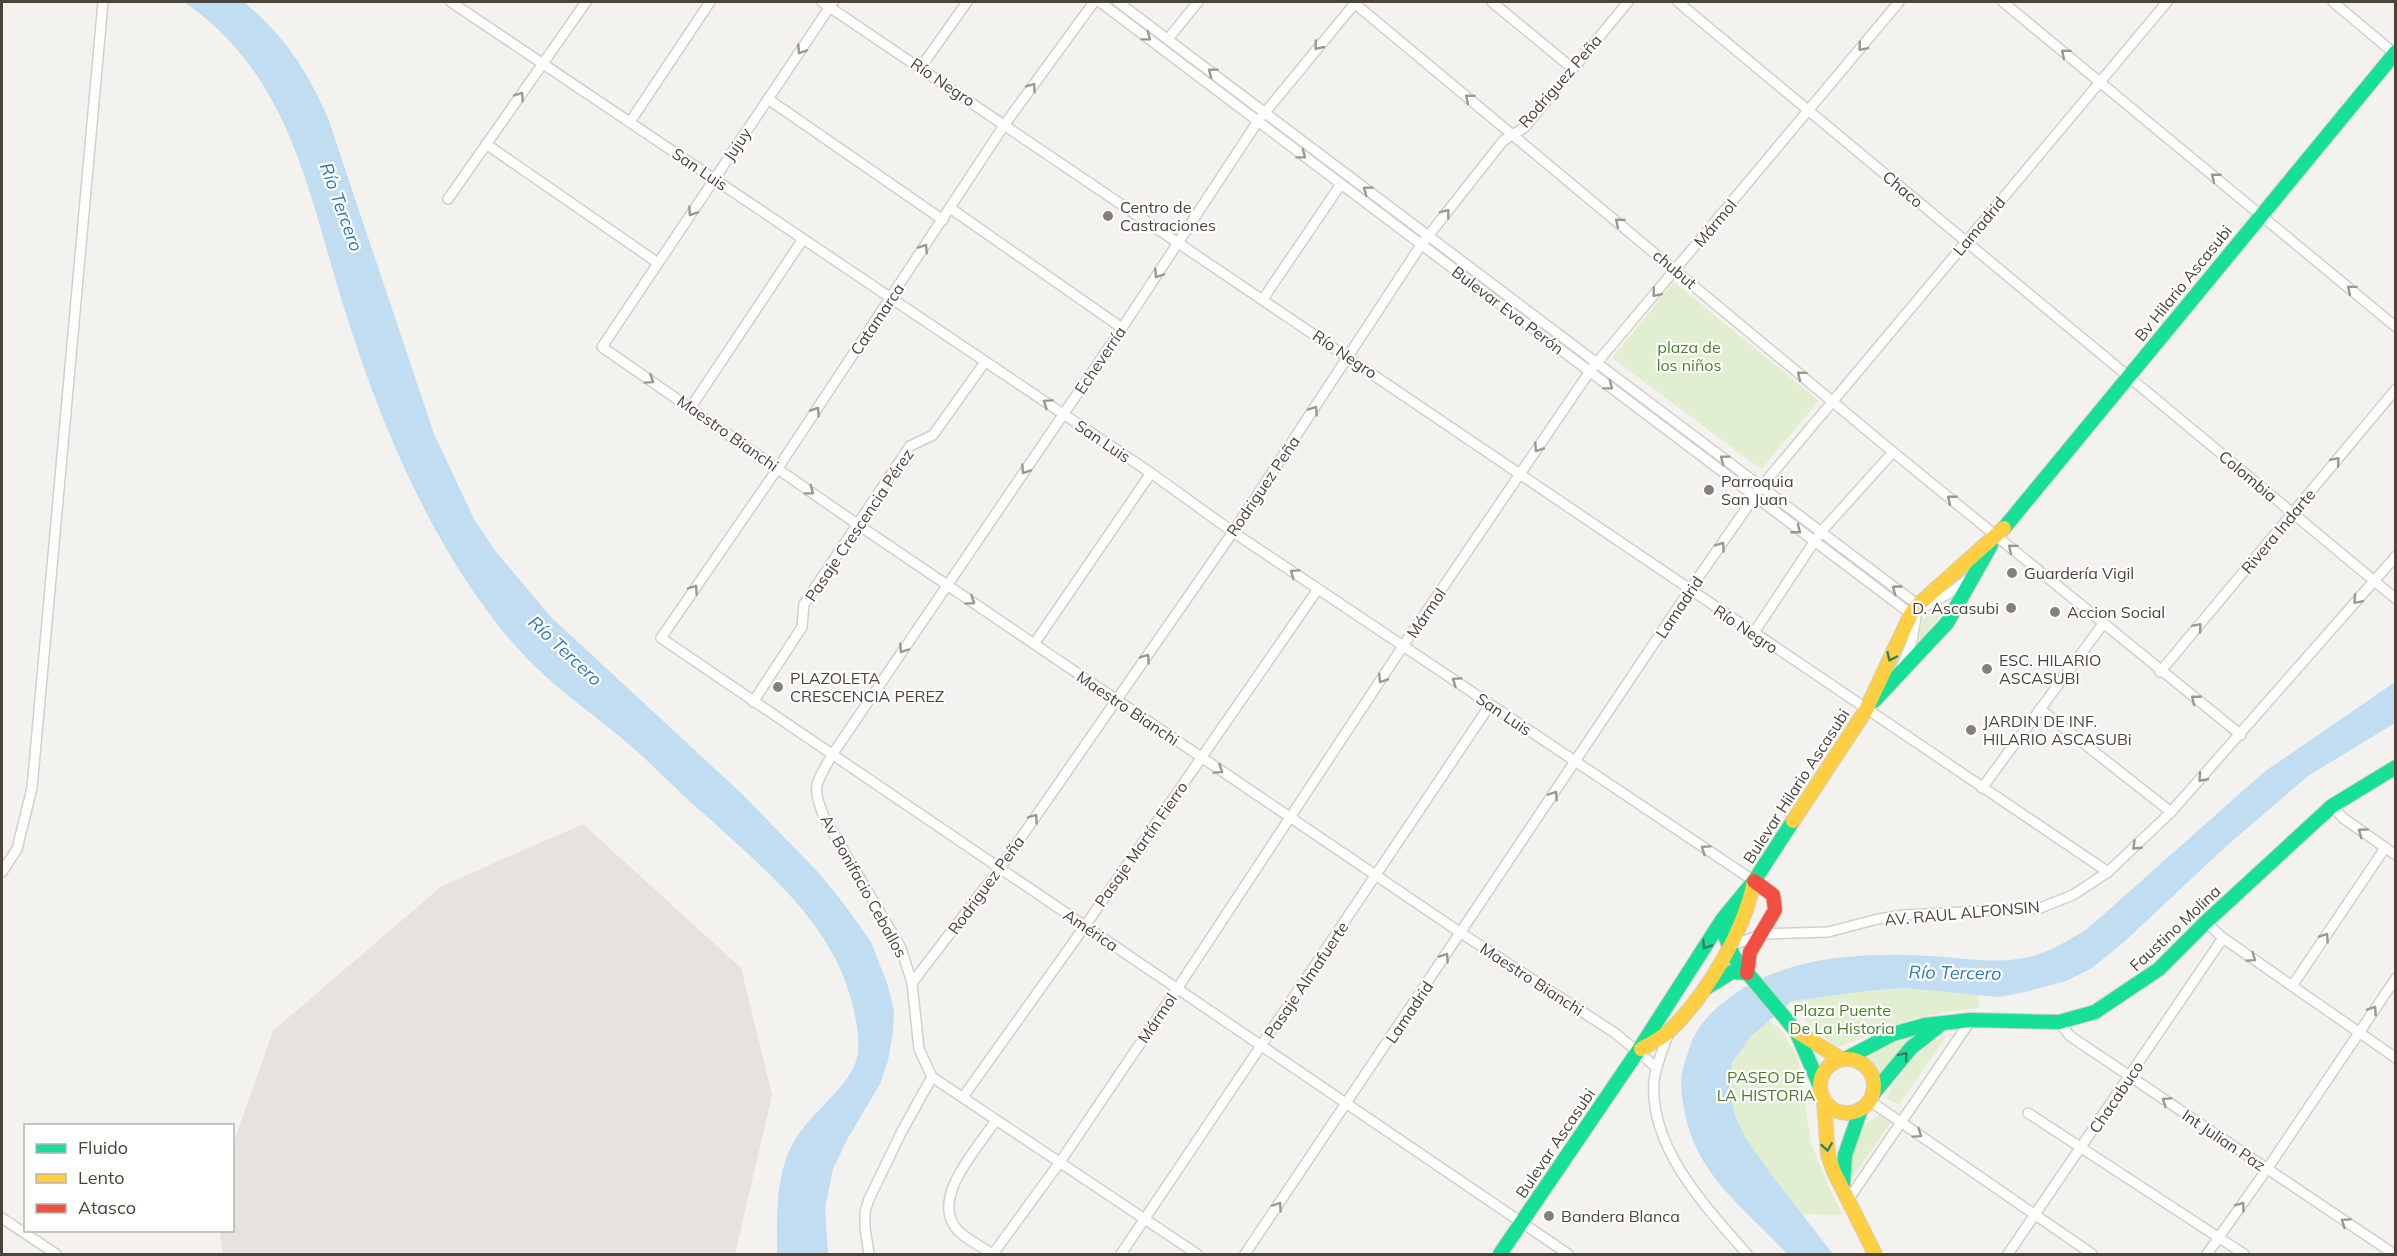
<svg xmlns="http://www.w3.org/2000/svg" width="2397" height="1256" font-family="Mulish,sans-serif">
	<rect width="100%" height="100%" fill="#f4f2ee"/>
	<!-- industrial -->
	<path fill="#e6e2de" d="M 583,824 L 741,968 L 772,1095 L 735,1254 L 223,1254 L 220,1231 L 232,1230 L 233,1144 L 273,1031 L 442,886 Z"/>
	<!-- green -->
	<g fill="#e1eecf">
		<path d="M 1674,282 L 1819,401 L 1761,469 L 1612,358 Z"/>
		<path d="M 1948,604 L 1919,644 C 1919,621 1925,610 1948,604 Z"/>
		<path d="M 1904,988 L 1978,995 L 1980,1008 C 1956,1010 1931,1014 1907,1021 C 1884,1028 1861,1040 1837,1047 L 1812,1028 L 1791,1001 L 1866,991 Z"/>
		<path d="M 1768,1020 L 1783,1032 L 1798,1058 L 1811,1143 L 1826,1181 L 1843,1215 L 1802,1214 C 1771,1175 1725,1129 1731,1075 C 1731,1071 1731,1066 1733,1062 C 1740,1045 1755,1032 1768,1020 Z"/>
		<path d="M 1947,1035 L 1899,1105 L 1886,1098 C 1902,1071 1917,1048 1947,1035 Z"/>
		<path d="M 1914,1036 L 1903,1044 L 1883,1074 L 1863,1055 Z"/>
		<path d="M 1879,1115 L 1891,1122 L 1851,1180 C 1846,1157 1856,1124 1879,1115 Z"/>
	</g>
	<!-- water -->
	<g fill="#c0ddf1">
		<path d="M 184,2 L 244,2 C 284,36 307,70 328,118 L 434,434 L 474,519 L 496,552 L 551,617 L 742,794 L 817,871 L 844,904 L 871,942 L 887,983 L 894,1010 L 893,1031 L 888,1061 L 880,1084 L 848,1138 L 833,1169 L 825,1208 L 828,1254 L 777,1254 C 777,1217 775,1177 793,1143 C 804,1123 822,1108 837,1091 C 846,1081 857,1066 858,1052 C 860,1029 852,999 844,978 C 819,914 762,867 713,822 C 688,801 665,777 641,755 C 613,729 582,708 553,683 C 513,649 480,604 453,560 C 407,484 374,402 347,317 C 309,200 294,77 184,2 Z"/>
		<path d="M 2395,682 L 2395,723 L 2308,776 L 2222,850 L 2124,942 L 2092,968 L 2066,981 L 2025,992 L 1999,997 L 1904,988 L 1866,991 L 1792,1001 L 1750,1037 L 1732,1063 L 1729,1089 L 1736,1118 L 1745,1137 L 1770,1173 L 1833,1254 L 1787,1254 C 1745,1208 1695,1175 1684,1109 C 1682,1098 1680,1084 1682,1073 C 1684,1064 1687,1055 1690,1047 C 1696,1026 1712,1011 1729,998 C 1783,956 1864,952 1929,956 C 1961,958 1993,964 2024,958 C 2047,954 2067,941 2086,930 L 2264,772 Z"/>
	</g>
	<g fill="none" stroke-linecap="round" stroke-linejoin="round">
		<!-- street casing -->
		<g stroke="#d2d0cb" stroke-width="12">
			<g id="street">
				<path d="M 451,2 L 1151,473 L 1233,532 L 1754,881"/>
				<path d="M 822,2 C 1253,289 1677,585 2108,872"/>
				<path d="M 833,2 L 602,347 L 857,524 L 1461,933 L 1615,1033 L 1656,1067"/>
				<path d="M 1094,2 L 1005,124 L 778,468 L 661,638 L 1568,1254"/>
				<path d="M 1100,2 L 1911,614 L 1948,594 L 1971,577"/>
				<path d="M 1118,2 L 1918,605 L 1912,641 L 1901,668"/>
				<path d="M 1353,2 L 1893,452 L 2241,735"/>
				<path d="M 1492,2 L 1572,68"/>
				<path d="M 1678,2 L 2396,599"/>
				<path d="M 2003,2 L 2396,327"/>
				<path d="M 2333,2 L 2394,53"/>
				<path d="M 1168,39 L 1198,2"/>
				<path d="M 921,67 L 967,2"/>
				<path d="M 768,99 L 943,220"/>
				<path d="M 630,122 L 710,2"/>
				<path d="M 486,144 L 658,263"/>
				<path d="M 448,199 L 586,2"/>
				<path d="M 950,208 L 1122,328"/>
				<path d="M 1263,299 L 1341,184"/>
				<path d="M 691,407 L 803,239"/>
				<path d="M 1753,634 L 1820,533 L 1893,452"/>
				<path d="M 1034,644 L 1151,473"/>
				<path d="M 2160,672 L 2396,389"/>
				<path d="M 753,702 L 802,627 L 804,604 L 910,446 L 933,435 L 985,362"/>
				<path d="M 2040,709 L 2171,812"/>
				<path d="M 1982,788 L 2103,624"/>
				<path d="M 2332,806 L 2343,818 L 2396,855"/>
				<path d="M 2,872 L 17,849 L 32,788 L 103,2"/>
				<path d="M 2206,922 L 2223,938 L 2396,1058"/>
				<path d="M 1730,946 L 1763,934 L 1828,932 L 1878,919 L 1905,915 L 2040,908 L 2073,895 L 2108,872 L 2171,812 L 2396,556"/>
				<path d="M 912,983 L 1000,868 L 1233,532 L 1421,245 L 1503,141 L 1525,127 L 1628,2"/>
				<path d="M 2292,986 L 2385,848"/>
				<path d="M 2059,1022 L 2070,1036 L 2394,1254"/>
				<path d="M 1669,1033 C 1663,1049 1656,1064 1654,1081 C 1649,1148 1706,1207 1747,1254"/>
				<path d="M 932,1077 L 919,1049 L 912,983 L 901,948 L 824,817 C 811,785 816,784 832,755 L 1122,328 L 1258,121 L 1356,2"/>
				<path d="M 932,1077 L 1197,1254"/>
				<path d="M 963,1097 L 1085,926 L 1318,589"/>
				<path d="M 1870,1101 L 2092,1254"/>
				<path d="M 2028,1113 L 2244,1254"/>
				<path d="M 996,1120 C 979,1147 932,1195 955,1227 C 963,1238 982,1247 993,1254 L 1060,1162 L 1177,989 L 1403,646 L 1590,371 L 1899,2"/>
				<path d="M 1848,1200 L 1971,1020"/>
				<path d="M 2,1218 L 56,1254"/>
				<path d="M 869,1254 L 865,1228 L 865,1212 L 869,1199 L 902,1131 L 932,1077"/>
				<path d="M 1121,1254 L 1490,705"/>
				<path d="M 1245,1254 L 1689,591 L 1761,487 L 2167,2"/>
				<path d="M 2008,1254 L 2223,938"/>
				<path d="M 2207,1254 L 2267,1169 L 2396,978"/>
			</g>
		</g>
		<!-- fast casing -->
		<g stroke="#d3cfc5" stroke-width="16">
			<g id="fast">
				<path d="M 2004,528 L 2396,52"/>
				<path d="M 1874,701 L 1947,623 L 1991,545"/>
				<path d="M 1732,917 L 1724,934 L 1734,957 L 1796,1031 L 1819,1084"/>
				<path d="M 1706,988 L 1732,972 L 1747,973"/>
				<path d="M 1847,1058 L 1893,1034 L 1925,1025 L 1971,1020 L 2059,1022 L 2095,1012 L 2159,969 L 2206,922 L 2332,806 L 2396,767"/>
				<path d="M 1873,1094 L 1911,1048 L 1940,1025"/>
				<path d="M 1843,1184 L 1845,1155 L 1861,1109"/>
				<path d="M 1500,1254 L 1638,1051 L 1722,920 L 1754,881 L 1793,821"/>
			</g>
		</g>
		<!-- slow casing -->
		<g stroke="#d3cfc5" stroke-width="16">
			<g id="slow">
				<path d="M 1793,821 L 1866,710 L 1911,614 L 1918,605 L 2004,528"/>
				<path d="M 1796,1031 L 1841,1059"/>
				<path d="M 1641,1049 C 1650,1044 1660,1039 1668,1032 C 1706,997 1744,931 1754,881"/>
				<circle cx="1847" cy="1086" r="27"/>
				<path d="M 1824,1101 L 1828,1155 L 1834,1172 L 1875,1254"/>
			</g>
		</g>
		<!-- jam casing -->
		<g stroke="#d3cfc5" stroke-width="16">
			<path id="jam" d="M 1747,973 L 1750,952 L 1775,910 L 1773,895 L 1754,881"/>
		</g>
		<!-- street -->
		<use href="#street" stroke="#fdfdfc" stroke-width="9"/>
		<!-- fast -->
		<use href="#fast" stroke="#16e098" stroke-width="14"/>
		<!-- slow -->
		<use href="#slow" stroke="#ffcf43" stroke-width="14"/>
		<!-- jam -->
		<use href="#jam" stroke="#f24e42" stroke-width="14"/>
	</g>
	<!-- one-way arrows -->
	<defs><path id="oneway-chevron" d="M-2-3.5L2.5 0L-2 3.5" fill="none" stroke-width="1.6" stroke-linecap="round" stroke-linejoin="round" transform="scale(1.5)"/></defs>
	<g stroke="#9b9791">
		<use href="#oneway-chevron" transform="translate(1147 37) rotate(37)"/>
		<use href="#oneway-chevron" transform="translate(1318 46) rotate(129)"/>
		<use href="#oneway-chevron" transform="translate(1862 47) rotate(130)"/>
		<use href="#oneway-chevron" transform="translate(801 50) rotate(124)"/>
		<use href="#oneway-chevron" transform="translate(2065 53) rotate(-140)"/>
		<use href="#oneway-chevron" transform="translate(1212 72) rotate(-143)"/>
		<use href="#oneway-chevron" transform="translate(1032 87) rotate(-54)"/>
		<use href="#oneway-chevron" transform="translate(520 96) rotate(-55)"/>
		<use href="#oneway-chevron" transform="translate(1469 98) rotate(-140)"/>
		<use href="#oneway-chevron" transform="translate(1302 155) rotate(37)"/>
		<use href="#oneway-chevron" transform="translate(2215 177) rotate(-141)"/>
		<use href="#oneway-chevron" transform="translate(1367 190) rotate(-143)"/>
		<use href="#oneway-chevron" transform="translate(692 212) rotate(124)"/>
		<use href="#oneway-chevron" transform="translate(1446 213) rotate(-52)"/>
		<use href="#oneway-chevron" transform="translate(1619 222) rotate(-140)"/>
		<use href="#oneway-chevron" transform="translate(924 248) rotate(-57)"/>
		<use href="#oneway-chevron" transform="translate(1158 274) rotate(123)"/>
		<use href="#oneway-chevron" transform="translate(2351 289) rotate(-140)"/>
		<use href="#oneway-chevron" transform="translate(1656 293) rotate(130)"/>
		<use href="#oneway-chevron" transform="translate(1801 375) rotate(-140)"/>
		<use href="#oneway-chevron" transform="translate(650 380) rotate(34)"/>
		<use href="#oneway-chevron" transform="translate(1609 386) rotate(37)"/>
		<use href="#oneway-chevron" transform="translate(1047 403) rotate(-146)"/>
		<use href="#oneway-chevron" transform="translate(1314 410) rotate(-56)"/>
		<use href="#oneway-chevron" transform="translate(816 411) rotate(-56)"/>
		<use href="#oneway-chevron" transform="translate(1538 448) rotate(124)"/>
		<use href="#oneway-chevron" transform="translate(1724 459) rotate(-143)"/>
		<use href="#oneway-chevron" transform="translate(2336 461) rotate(-50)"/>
		<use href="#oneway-chevron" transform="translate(1025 470) rotate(124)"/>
		<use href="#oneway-chevron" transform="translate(810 491) rotate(36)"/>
		<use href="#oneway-chevron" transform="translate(1951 499) rotate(-141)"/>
		<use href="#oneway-chevron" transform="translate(1797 530) rotate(38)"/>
		<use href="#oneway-chevron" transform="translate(1721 546) rotate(-55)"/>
		<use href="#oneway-chevron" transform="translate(2012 548) rotate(-140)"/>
		<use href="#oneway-chevron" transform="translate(1294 573) rotate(-146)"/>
		<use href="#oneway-chevron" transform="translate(694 589) rotate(-55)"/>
		<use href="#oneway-chevron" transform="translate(1896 589) rotate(-144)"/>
		<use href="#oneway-chevron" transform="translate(2357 600) rotate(131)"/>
		<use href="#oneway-chevron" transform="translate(971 601) rotate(34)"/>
		<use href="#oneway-chevron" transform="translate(2198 627) rotate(-50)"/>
		<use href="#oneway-chevron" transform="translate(903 649) rotate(124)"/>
		<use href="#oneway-chevron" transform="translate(1146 658) rotate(-55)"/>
		<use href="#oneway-chevron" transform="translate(1382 679) rotate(123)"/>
		<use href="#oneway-chevron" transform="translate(1456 681) rotate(-146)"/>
		<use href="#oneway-chevron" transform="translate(2195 699) rotate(-141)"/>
		<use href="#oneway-chevron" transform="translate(1219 770) rotate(34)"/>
		<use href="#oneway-chevron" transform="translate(2202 778) rotate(132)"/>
		<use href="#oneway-chevron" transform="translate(1554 795) rotate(-56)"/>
		<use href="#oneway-chevron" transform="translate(1034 818) rotate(-55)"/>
		<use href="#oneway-chevron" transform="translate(2362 832) rotate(-144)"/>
		<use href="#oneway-chevron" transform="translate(2136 846) rotate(137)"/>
		<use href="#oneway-chevron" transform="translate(1705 849) rotate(-146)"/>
		<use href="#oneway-chevron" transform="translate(2325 937) rotate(-56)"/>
		<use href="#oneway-chevron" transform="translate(1445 957) rotate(-56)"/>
		<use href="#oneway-chevron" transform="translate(2252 958) rotate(35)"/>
		<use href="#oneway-chevron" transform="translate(2373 1010) rotate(-56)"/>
		<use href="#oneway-chevron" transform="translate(2166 1101) rotate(-146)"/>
		<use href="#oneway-chevron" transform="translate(1918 1134) rotate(35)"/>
		<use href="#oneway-chevron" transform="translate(1278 1206) rotate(-56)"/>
		<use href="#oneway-chevron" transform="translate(2241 1206) rotate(-54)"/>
		<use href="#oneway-chevron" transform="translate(2345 1222) rotate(-146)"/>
	</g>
	<g stroke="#36825f">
		<use href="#oneway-chevron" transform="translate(1891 657) rotate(115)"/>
		<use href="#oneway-chevron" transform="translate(1706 945) rotate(123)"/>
		<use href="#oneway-chevron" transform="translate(1904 1056) rotate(-50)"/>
		<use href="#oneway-chevron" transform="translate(1827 1147) rotate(81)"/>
	</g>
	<!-- markers -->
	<g fill="#868178" stroke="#fff" stroke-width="2">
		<circle cx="1108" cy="216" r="6"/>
		<circle cx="1709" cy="490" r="6"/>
		<circle cx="2012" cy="573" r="6"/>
		<circle cx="2011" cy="608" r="6"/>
		<circle cx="2055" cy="612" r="6"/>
		<circle cx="1987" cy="669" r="6"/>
		<circle cx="778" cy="687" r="6"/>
		<circle cx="1971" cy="730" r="6"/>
		<circle cx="1549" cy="1216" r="6"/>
	</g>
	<g text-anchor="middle" stroke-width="4.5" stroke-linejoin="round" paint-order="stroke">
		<!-- street labels -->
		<g font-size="16" fill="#4b4439" stroke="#fff">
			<text transform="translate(1560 81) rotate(-49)" y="6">Rodriguez Peña</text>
			<text transform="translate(943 82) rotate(34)" y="6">Río Negro</text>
			<text transform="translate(737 144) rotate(-56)" y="6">Jujuy</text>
			<text transform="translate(700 169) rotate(34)" y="6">San Luis</text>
			<text transform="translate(1903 189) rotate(40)" y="6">Chaco</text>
			<text transform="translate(1715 223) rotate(-50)" y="6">Mármol</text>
			<text transform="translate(1979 226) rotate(-50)" y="6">Lamadrid</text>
			<text transform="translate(1675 269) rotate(40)" y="6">chubut</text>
			<text transform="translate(2183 283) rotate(-51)" y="6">Bv Hilario Ascasubi</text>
			<text transform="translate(1508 310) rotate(37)" y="6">Bulevar Eva Perón</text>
			<text transform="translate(877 319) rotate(-56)" y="6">Catamarca</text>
			<text transform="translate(1345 354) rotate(34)" y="6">Río Negro</text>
			<text transform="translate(1100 360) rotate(-56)" y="6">Echeverría</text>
			<text transform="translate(728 433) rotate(35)" y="6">Maestro Bianchi</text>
			<text transform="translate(1103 441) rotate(34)" y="6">San Luis</text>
			<text transform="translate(2248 476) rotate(40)" y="6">Colombia</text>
			<text transform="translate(1263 486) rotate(-56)" y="6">Rodriguez Peña</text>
			<text transform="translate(859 525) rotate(-56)" y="6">Pasaje Crescencia Pérez</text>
			<text transform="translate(2278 531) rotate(-50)" y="6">Rivera Indarte</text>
			<text transform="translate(1679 607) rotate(-56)" y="6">Lamadrid</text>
			<text transform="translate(1426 613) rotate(-56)" y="6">Mármol</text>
			<text transform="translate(1746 629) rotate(34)" y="6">Río Negro</text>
			<text transform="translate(1128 708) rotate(34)" y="6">Maestro Bianchi</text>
			<text transform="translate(1504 714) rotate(34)" y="6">San Luis</text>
			<text transform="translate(1796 786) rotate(-57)" y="6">Bulevar Hilario Ascasubi</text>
			<text transform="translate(1141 844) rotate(-55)" y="6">Pasaje Martín Fierro</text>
			<text transform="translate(986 885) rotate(-54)" y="6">Rodriguez Peña</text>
			<text transform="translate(864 886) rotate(61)" y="6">Av Bonifacio Ceballos</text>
			<text transform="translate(1962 913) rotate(-5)" y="6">AV. RAUL ALFONSIN</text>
			<text transform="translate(2175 928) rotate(-43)" y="6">Faustino Molina</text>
			<text transform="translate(1091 930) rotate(34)" y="6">América</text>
			<text transform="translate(1532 979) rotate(33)" y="6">Maestro Bianchi</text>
			<text transform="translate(1306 980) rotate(-56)" y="6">Pasaje Almafuerte</text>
			<text transform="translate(1409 1012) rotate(-56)" y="6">Lamadrid</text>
			<text transform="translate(1157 1018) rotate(-56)" y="6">Mármol</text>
			<text transform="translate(2116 1097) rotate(-56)" y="6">Chacabuco</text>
			<text transform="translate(2224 1140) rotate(34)" y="6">Int Julian Paz</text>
			<text transform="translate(1555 1143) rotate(-56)" y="6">Bulevar Ascasubi</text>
		</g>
		<!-- poi labels -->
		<g font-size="16" fill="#4b4439" stroke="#fff" text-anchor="start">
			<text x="1120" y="213">Centro de<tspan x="1120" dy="18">Castraciones</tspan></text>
			<text x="1721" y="487">Parroquia<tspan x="1721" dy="18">San Juan</tspan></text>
			<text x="2024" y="579">Guardería Vigil</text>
			<text x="1999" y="614" text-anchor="end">D. Ascasubi</text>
			<text x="2067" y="618">Accion Social</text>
			<text x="1999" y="666">ESC. HILARIO<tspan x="1999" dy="18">ASCASUBI</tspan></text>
			<text x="790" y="684">PLAZOLETA<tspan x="790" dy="18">CRESCENCIA PEREZ</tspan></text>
			<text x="1983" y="727">JARDIN DE INF.<tspan x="1983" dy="18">HILARIO ASCASUBi</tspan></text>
			<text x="1561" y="1222">Bandera Blanca</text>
		</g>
		<!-- park labels -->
		<g font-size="16" fill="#4a7f2a" stroke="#fff">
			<text x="1689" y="353">plaza de<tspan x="1689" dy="18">los niños</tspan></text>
			<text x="1842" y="1016">Plaza Puente<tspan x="1842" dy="18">De La Historia</tspan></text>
			<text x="1766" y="1083">PASEO DE<tspan x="1766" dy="18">LA HISTORIA</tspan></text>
		</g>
		<!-- water labels -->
		<g font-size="18" font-style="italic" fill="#2e7ab2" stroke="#fff">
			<text transform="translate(341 207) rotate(70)" y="6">Río Tercero</text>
			<text transform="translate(565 651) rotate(43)" y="6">Río Tercero</text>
			<text transform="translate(1955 973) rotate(1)" y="6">Río Tercero</text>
		</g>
	</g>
	<!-- border -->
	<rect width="2397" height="1256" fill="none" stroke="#4b4439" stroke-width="6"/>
	<!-- legend -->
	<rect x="24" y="1124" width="210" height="108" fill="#ffffff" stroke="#b7b4b0" stroke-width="1.5"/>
	<rect x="36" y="1144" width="30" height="9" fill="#16e098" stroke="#b7b4b0" stroke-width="1.5"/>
	<text x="78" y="1154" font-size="18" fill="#4b4439">Fluido</text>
	<rect x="36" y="1174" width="30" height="9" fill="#ffcf43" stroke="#b7b4b0" stroke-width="1.5"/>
	<text x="78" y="1184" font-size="18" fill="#4b4439">Lento</text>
	<rect x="36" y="1204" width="30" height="9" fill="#f24e42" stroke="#b7b4b0" stroke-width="1.5"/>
	<text x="78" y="1214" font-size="18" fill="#4b4439">Atasco</text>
</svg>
